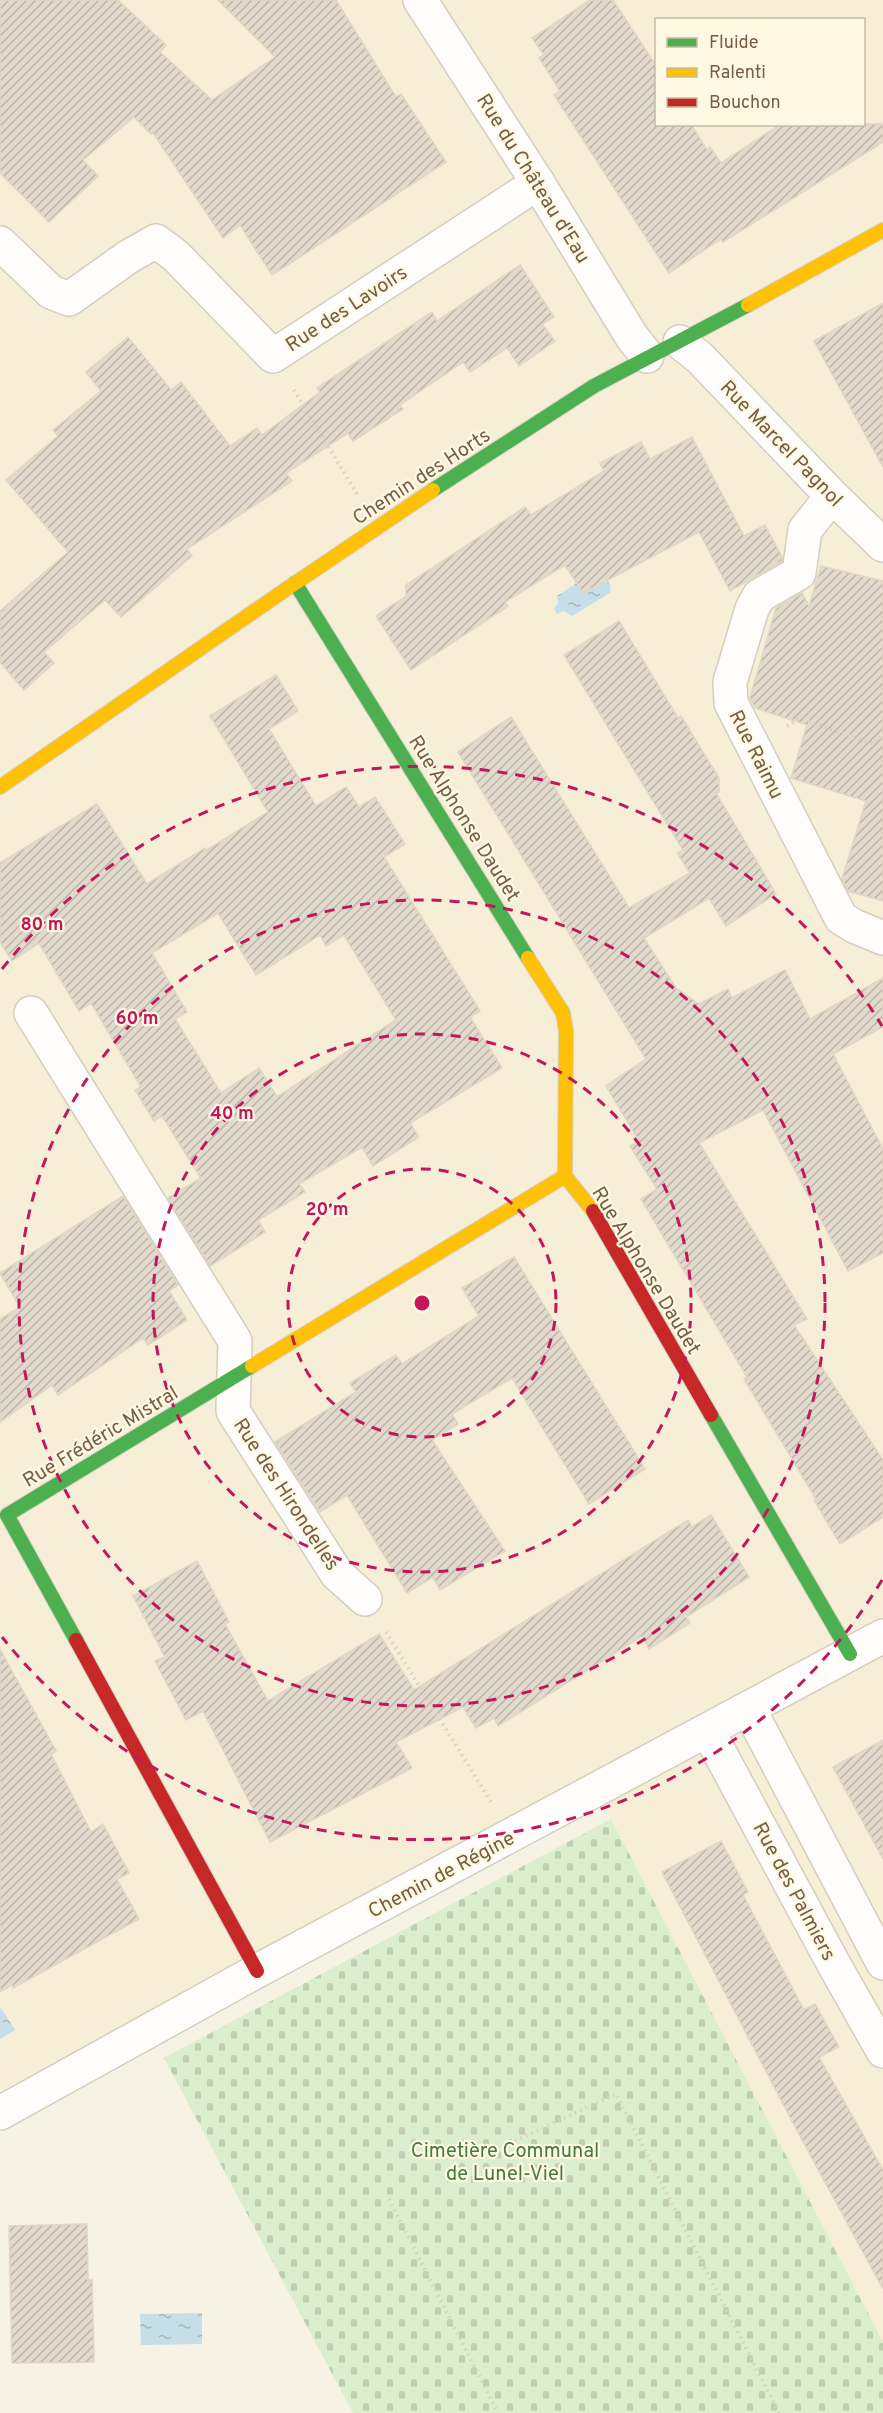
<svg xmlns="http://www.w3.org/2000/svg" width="883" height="2413" font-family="Overpass,sans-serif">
	<defs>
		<pattern id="cemetery-stones" width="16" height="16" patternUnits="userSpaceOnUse" patternTransform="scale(1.5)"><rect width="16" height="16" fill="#dbeecd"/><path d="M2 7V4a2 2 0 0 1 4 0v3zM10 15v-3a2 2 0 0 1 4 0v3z" fill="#bfceb1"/></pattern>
		<pattern id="water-ripples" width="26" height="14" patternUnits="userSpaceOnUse" patternTransform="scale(1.5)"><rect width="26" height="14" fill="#c5dee7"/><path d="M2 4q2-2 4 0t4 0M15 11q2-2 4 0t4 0" fill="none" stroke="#a5b7bd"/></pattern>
		<pattern id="building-hatch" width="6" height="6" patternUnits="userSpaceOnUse" patternTransform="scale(1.5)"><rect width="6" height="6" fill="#e2dacc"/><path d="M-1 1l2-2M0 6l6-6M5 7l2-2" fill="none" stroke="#bcb4a7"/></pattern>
	</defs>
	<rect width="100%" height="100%" fill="#f6f2e4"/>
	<!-- residential -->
	<path fill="#f6eed6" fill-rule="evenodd" d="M 0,0 L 883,0 L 883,2342 L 591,1779 L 0,2091 ZM 656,20 L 864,20 L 864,124 L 656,124 Z"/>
	<!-- cemetery -->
	<path fill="url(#cemetery-stones)" d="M 611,1819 L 883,2342 L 883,2413 L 353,2413 L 164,2058 Z"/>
	<!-- water -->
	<g fill="url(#water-ripples)">
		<path d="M 593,572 C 602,577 614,581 610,593 L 572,616 L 564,611 L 557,614 L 554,608 L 558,603 L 557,596 Z"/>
		<path d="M 1,2008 L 15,2030 L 0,2039 L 0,2009 Z"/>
		<path d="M 202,2313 L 202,2344 L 141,2345 L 140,2314 Z"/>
	</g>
	<!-- building -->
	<g fill="url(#building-hatch)" stroke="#dfd6c6" stroke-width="1.5" fill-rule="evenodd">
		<path d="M 0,0 L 118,0 L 166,45 L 160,52 L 212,100 L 275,57 L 218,0 L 336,0 L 396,97 L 401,94 L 446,162 L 272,275 L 240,225 L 223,238 L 153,133 L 151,134 L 134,117 L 83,160 L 98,176 L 49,222 L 0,173 Z"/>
		<path d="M 590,0 L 613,0 L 657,67 L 657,124 L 691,124 L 707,150 L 710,147 L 721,163 L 781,124 L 883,124 L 883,142 L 723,242 L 721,239 L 669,273 L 554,95 L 560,91 L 539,58 L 544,55 L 532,38 Z"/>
		<path d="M 520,265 L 554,317 L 542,324 L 555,341 L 519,366 L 507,348 L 470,372 L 463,362 L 400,405 L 403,409 L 353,441 L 348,433 L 286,473 L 292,481 L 187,549 L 192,556 L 121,617 L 105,600 L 44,652 L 54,663 L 24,690 L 0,662 L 0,611 L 68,552 L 6,480 L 58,436 L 53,430 L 101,391 L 86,372 L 128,337 L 171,390 L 181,382 L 230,446 L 257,428 L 262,435 L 320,392 L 317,388 L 397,335 L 432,312 L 437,321 Z"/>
		<path d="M 883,303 L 883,467 L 814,341 Z"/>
		<path d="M 692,437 L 744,536 L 765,525 L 782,557 L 782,561 L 730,591 L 699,532 L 583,593 L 565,565 L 505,602 L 508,606 L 411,670 L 376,616 L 406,596 L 406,585 L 525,507 L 531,515 L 604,471 L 600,463 L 641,442 L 650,459 Z"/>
		<path d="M 821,566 L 883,581 L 883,901 L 848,891 L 842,879 L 866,801 L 791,778 L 807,725 L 755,708 L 750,698 L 776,608 L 802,593 L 809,606 Z"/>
		<path d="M 619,621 L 678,718 L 681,716 L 719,778 L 719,792 L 716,793 L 776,894 L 726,926 L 709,898 L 644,938 L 676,988 L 699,1004 L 728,989 L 732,998 L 785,970 L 810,1019 L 883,978 L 883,1027 L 833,1054 L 883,1149 L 883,1253 L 848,1271 L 763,1110 L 699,1143 L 807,1319 L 794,1325 L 883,1460 L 883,1517 L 840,1544 L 814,1500 L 816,1499 L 744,1379 L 747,1377 L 641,1199 L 657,1189 L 630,1146 L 639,1141 L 606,1086 L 646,1059 L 458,752 L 511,717 L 629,908 L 690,873 L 677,853 L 683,850 L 564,655 Z"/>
		<path d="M 276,675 L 298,711 L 269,729 L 316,806 L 346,787 L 359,807 L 375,797 L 405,844 L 384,857 L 480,1011 L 470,1017 L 502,1068 L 410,1123 L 419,1137 L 373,1166 L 362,1147 L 299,1184 L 305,1192 L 258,1220 L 265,1232 L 210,1266 L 168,1198 L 201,1178 L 162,1116 L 154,1121 L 135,1090 L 141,1087 L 91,1003 L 79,1011 L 39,943 L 12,961 L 0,942 L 0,863 L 97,804 L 147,884 L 205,848 L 207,850 L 268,812 L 210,716 ZM 218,913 L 256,975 L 320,935 L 326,946 L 344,935 L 396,1020 L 277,1097 L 259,1068 L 221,1093 L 175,1019 L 187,1012 L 152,953 Z"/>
		<path d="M 123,1196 L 178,1285 L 169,1291 L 187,1320 L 148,1345 L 143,1338 L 58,1395 L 52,1385 L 0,1422 L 0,1319 L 20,1307 L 0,1273 Z"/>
		<path d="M 514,1257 L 645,1469 L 589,1504 L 512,1378 L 452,1414 L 458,1424 L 432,1440 L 505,1551 L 440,1590 L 433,1577 L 407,1593 L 347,1495 L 320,1512 L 275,1442 L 356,1392 L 350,1383 L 396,1355 L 402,1364 L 479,1316 L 462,1288 Z"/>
		<path d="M 711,1515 L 749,1577 L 686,1617 L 690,1623 L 649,1649 L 642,1636 L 498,1726 L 494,1718 L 476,1728 L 463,1707 L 396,1742 L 412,1768 L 270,1842 L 203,1711 L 186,1720 L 155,1661 L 165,1657 L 133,1596 L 197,1561 L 229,1622 L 225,1624 L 268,1701 L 379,1634 L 414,1690 L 688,1520 L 692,1527 Z"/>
		<path d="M 0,1649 L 56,1751 L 51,1754 L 91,1832 L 103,1824 L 129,1873 L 117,1879 L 139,1919 L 13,1988 L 12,1985 L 0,1992 Z"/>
		<path d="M 883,1740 L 883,1859 L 833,1767 Z"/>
		<path d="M 721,1841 L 748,1892 L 743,1895 L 804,2010 L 815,2004 L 839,2047 L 819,2057 L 883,2170 L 883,2289 L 795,2127 L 662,1872 Z"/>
		<path d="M 87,2224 L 88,2280 L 92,2280 L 94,2362 L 12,2363 L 9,2226 Z"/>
	</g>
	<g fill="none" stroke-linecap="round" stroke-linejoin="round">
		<!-- street casing -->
		<g stroke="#d5cebf" stroke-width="36">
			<g id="street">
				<path d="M 420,0 L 538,183 L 632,337 L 647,356"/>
				<path d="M 0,243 L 51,292 L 69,299 L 128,257 L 156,241 L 176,256 L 273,356 L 538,183"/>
				<path d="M 680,342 L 700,358 L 832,496 L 883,545"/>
				<path d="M 832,496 L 805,530 L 799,573 L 759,596 L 752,609 L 730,682 L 731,703 L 841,918 L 854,926 L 883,938"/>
				<path d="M 31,1013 L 235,1341 L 233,1411 L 337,1574 L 365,1599"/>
				<path d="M 749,1709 L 883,1963"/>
				<path d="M 708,1731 L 832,1961 L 883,2051"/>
				<path d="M 0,2113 L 257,1971 L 883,1636"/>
			</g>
		</g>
		<!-- fast casing -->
		<g stroke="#d6cfc1" stroke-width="16">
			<g id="fast">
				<path d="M 433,490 L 594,386 L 748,305"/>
				<path d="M 295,583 L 528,958"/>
				<path d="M 711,1415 L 850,1654"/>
				<path d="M 76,1640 L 7,1515 L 252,1366"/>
			</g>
		</g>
		<!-- slow casing -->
		<g stroke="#d6cfc1" stroke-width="16">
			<g id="slow">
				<path d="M 748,305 L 883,230"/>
				<path d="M 0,787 L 285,590 L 433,490"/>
				<path d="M 528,958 L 563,1013 L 566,1031 L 565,1176 L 593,1211"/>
				<path d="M 252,1366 L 565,1176"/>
			</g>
		</g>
		<!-- jam casing -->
		<g stroke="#d6cfc1" stroke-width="16">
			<g id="jam">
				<path d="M 593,1211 L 711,1415"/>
				<path d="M 76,1640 L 257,1971"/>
			</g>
		</g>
		<!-- path -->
		<g stroke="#d7d0c7" stroke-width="4" stroke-dasharray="1.5 4.5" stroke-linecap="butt">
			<path d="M 294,390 L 357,494"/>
			<path d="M 787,726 L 800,718 L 873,744 L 883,735"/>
			<path d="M 386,1632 L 491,1802"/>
			<path d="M 515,2141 L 616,2094 L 779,2413"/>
			<path d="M 389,2199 L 498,2413"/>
		</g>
		<!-- street -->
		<use href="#street" stroke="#fefdfb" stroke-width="33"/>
		<!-- fast -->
		<use href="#fast" stroke="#4caf50" stroke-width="14"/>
		<!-- slow -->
		<use href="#slow" stroke="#ffc107" stroke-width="14"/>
		<!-- jam -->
		<use href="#jam" stroke="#c62828" stroke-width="14"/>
	</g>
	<!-- distance rings -->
	<g fill="none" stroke="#c2185b" stroke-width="3" stroke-dasharray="10 8">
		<circle cx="422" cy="1303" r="134"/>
		<circle cx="422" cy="1303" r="269"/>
		<circle cx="422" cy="1303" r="403"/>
		<path d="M882 1580A537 537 0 0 1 2 1637M2 969A537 537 0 0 1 882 1026"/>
	</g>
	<g text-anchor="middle" stroke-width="4.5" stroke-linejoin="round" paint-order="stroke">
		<!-- street labels -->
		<g font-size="20" fill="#745e44" stroke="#fff9e4">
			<text transform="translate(534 178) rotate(58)" y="7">Rue du Château d'Eau</text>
			<text transform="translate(346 308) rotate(-33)" y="7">Rue des Lavoirs</text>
			<text transform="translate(782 443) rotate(46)" y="7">Rue Marcel Pagnol</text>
			<text transform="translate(421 476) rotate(-33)" y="7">Chemin des Horts</text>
			<text transform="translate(757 754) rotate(63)" y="7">Rue Raimu</text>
			<text transform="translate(465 818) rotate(58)" y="7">Rue Alphonse Daudet</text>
			<text transform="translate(647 1270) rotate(59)" y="7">Rue Alphonse Daudet</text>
			<text transform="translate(100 1436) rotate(-31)" y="7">Rue Frédéric Mistral</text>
			<text transform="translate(287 1494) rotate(57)" y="7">Rue des Hirondelles</text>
			<text transform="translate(441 1874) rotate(-28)" y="7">Chemin de Régine</text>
			<text transform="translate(795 1891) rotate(62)" y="7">Rue des Palmiers</text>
		</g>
		<!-- park labels -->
		<g font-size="20" fill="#427b3b" stroke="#fff9e4">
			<text x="505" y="2157">Cimetière Communal<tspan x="505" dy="23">de Lunel-Viel</tspan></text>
		</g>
	</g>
	<circle cx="422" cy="1303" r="9" fill="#c2185b" stroke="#fff9e4" stroke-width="3"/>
	<g font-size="18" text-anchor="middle" font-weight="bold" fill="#c2185b" stroke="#fff9e4" stroke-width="4.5" stroke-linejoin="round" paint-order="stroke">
		<text x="42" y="930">80 m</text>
		<text x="137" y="1024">60 m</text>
		<text x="232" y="1119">40 m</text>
		<text x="327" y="1215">20 m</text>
	</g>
	<!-- legend -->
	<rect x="655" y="18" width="210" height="108" fill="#fff9e4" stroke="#c7bba4" stroke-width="1.5"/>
	<rect x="667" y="38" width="30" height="9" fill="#4caf50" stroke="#c7bba4" stroke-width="1.5"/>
	<text x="709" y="48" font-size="18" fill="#745e44">Fluide</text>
	<rect x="667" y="68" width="30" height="9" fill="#ffc107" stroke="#c7bba4" stroke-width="1.5"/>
	<text x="709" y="78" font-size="18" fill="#745e44">Ralenti</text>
	<rect x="667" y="98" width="30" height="9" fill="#c62828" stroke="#c7bba4" stroke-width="1.5"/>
	<text x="709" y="108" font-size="18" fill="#745e44">Bouchon</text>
</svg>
